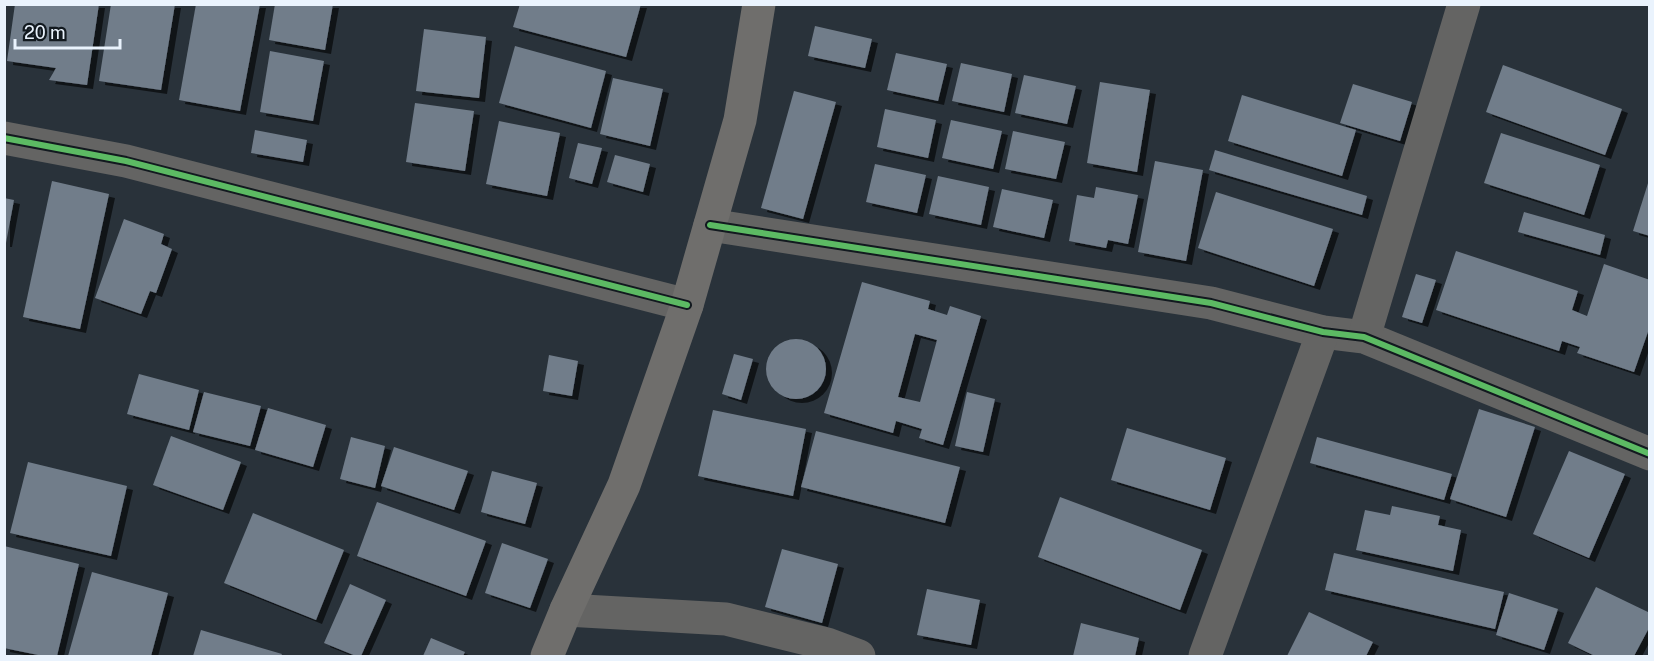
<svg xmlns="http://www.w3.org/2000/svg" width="1654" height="661" font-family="'Public Sans',sans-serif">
	<defs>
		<filter id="shadow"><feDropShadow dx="6" dy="4" stdDeviation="0" flood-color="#0009"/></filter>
	</defs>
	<rect width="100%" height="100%" fill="#29323a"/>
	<!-- building -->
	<g fill="#717d8a" fill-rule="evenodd" filter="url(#shadow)">
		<path d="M 15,4 L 99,4 L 87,85 L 49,80 L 56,68 L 7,61 Z"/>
		<path d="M 111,4 L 175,4 L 161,90 L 99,81 Z"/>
		<path d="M 196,4 L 260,4 L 240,111 L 179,100 Z"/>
		<path d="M 275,4 L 333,4 L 325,50 L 269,40 Z"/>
		<path d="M 520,4 L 641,4 L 626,57 L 513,27 Z"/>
		<path d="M 815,26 L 872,39 L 865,68 L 808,56 Z"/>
		<path d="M 424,29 L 486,37 L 479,98 L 416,91 Z"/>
		<path d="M 515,46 L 606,71 L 591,128 L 499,103 Z"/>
		<path d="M 270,51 L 324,61 L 313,121 L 260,112 Z"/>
		<path d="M 896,53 L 947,64 L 938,101 L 887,90 Z"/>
		<path d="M 961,63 L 1012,74 L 1004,112 L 952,101 Z"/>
		<path d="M 1503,65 L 1622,109 L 1605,155 L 1486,112 Z"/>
		<path d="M 1024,75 L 1076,86 L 1067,124 L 1015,113 Z"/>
		<path d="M 613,78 L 663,89 L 650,146 L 600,134 Z"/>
		<path d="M 1100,82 L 1150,90 L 1137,172 L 1087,163 Z"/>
		<path d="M 1353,84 L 1412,102 L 1400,141 L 1340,123 Z"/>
		<path d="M 794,91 L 836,102 L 803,219 L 761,208 Z"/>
		<path d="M 1242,95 L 1356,130 L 1342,176 L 1228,141 Z"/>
		<path d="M 415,103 L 474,111 L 465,171 L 406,162 Z"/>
		<path d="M 885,109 L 936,120 L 928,158 L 877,147 Z"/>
		<path d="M 951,120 L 1002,131 L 993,169 L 942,158 Z"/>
		<path d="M 499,121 L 560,133 L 547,196 L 486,184 Z"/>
		<path d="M 255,130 L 307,140 L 303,162 L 251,153 Z"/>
		<path d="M 1013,131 L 1065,142 L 1056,179 L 1005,169 Z"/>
		<path d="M 1501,133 L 1600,165 L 1584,215 L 1484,183 Z"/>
		<path d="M 578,143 L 602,148 L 592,184 L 569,178 Z"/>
		<path d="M 1215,150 L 1367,196 L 1362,215 L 1209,170 Z"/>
		<path d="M 615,155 L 650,164 L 643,192 L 607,182 Z"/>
		<path d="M 1155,161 L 1203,170 L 1186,261 L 1138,252 Z"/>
		<path d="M 875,164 L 926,175 L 917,213 L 866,202 Z"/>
		<path d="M 938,176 L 989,187 L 981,225 L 929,214 Z"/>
		<path d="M 1649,180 L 1650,180 L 1650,236 L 1633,231 Z"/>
		<path d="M 52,181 L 109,194 L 80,329 L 23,317 Z"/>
		<path d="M 1096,187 L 1138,195 L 1128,244 L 1108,240 L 1106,248 L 1069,241 L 1077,195 L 1094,198 Z"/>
		<path d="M 1002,189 L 1053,200 L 1044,238 L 993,227 Z"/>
		<path d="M 1216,192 L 1333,229 L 1314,286 L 1198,248 Z"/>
		<path d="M 4,198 L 14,200 L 6,243 L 4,243 Z"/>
		<path d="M 1524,212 L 1605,235 L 1600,255 L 1518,232 Z"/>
		<path d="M 124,219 L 164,234 L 161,244 L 172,249 L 156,293 L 150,291 L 141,314 L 95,298 Z"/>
		<path d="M 1456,251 L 1578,291 L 1572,310 L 1587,316 L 1604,264 L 1650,280 L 1650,326 L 1634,372 L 1577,353 L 1580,347 L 1562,341 L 1559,351 L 1436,310 Z"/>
		<path d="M 1416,274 L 1436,280 L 1422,323 L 1402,317 Z"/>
		<path d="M 862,282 L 930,301 L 928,309 L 947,315 L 950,306 L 981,316 L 943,445 L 919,438 L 922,429 L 896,421 L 893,433 L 824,413 ZM 915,334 L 937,340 L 920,402 L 898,397 Z"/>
		<circle cx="796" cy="369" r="30"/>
		<path d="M 734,354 L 753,359 L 741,400 L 722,394 Z"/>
		<path d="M 549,355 L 578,361 L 572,396 L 543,391 Z"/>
		<path d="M 139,374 L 199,390 L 189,430 L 127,414 Z"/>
		<path d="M 204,392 L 261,406 L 250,446 L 193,432 Z"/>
		<path d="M 967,392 L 995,399 L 983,452 L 955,446 Z"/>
		<path d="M 268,408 L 326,425 L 313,467 L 255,450 Z"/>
		<path d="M 1479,409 L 1535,427 L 1506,517 L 1450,499 Z"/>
		<path d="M 713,410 L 806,429 L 793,496 L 698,476 Z"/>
		<path d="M 1127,428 L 1226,458 L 1210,510 L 1111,480 Z"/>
		<path d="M 816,431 L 960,467 L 945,523 L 801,487 Z"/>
		<path d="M 171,436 L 241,462 L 223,510 L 153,485 Z"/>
		<path d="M 351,437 L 385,446 L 375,488 L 340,479 Z"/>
		<path d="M 1317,437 L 1452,474 L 1444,500 L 1310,463 Z"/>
		<path d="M 394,447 L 468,471 L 454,510 L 381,486 Z"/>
		<path d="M 1569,451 L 1625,474 L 1589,558 L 1533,534 Z"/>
		<path d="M 28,462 L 127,486 L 111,556 L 10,533 Z"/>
		<path d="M 492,471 L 537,483 L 525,524 L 481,512 Z"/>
		<path d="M 1060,497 L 1202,550 L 1180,610 L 1038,557 Z"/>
		<path d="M 377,502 L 486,541 L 466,596 L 357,556 Z"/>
		<path d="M 1392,506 L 1440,516 L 1438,525 L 1461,530 L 1453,571 L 1356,550 L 1365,510 L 1390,515 Z"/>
		<path d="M 253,513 L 344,550 L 316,620 L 224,583 Z"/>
		<path d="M 502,543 L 548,559 L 530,608 L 485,593 Z"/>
		<path d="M 4,546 L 79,564 L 57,656 L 43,656 L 4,648 Z"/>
		<path d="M 782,549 L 838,564 L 822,623 L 765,607 Z"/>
		<path d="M 1334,553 L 1504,592 L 1495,629 L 1325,590 Z"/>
		<path d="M 92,572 L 168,593 L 151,656 L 68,656 Z"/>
		<path d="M 350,584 L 386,600 L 361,656 L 356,656 L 324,643 Z"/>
		<path d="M 1596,587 L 1650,613 L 1650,626 L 1634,656 L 1595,656 L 1568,643 Z"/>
		<path d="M 927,589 L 980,600 L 971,645 L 917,635 Z"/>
		<path d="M 1509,593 L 1558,609 L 1544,650 L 1496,635 Z"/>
		<path d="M 1309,612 L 1373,642 L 1366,656 L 1287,656 Z"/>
		<path d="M 1081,623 L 1139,638 L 1135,656 L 1073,656 Z"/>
		<path d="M 201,630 L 282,654 L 281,656 L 193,656 Z"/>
		<path d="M 431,638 L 465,652 L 463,656 L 423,656 Z"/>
	</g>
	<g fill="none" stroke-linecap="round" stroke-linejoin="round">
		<!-- minor -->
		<g stroke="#646463" stroke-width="33">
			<path d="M 4,138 L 126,161 L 687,305"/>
			<path d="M 710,225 L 1211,303 L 1323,332 L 1364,337 L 1650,454"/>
			<path d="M 1364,337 L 1464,4"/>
			<path d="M 566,610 L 726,619 L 827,644 L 859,656"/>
			<path d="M 1205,656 L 1323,332"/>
		</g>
		<!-- major -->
		<path stroke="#6f6e6c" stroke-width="33" d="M 547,656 L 566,610 L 624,485 L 687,305 L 740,120 L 759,4"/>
		<!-- cycleway casing -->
		<g stroke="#12191f" stroke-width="10">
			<g id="cycleway">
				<path d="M 4,138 L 126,161 L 687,305"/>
				<path d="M 710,225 L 1211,303 L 1323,332 L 1364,337 L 1650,454"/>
			</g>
		</g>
		<!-- cycleway -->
		<use href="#cycleway" stroke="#5cba63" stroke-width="6"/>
	</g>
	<!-- border -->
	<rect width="1654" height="661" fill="none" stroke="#eaf3fd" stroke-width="12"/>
	<!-- scale -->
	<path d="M15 39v9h105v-9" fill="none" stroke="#eaf3fd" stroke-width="3"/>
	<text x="24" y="39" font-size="18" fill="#eaf3fd" stroke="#12191f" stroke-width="4.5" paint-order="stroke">20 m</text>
</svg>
